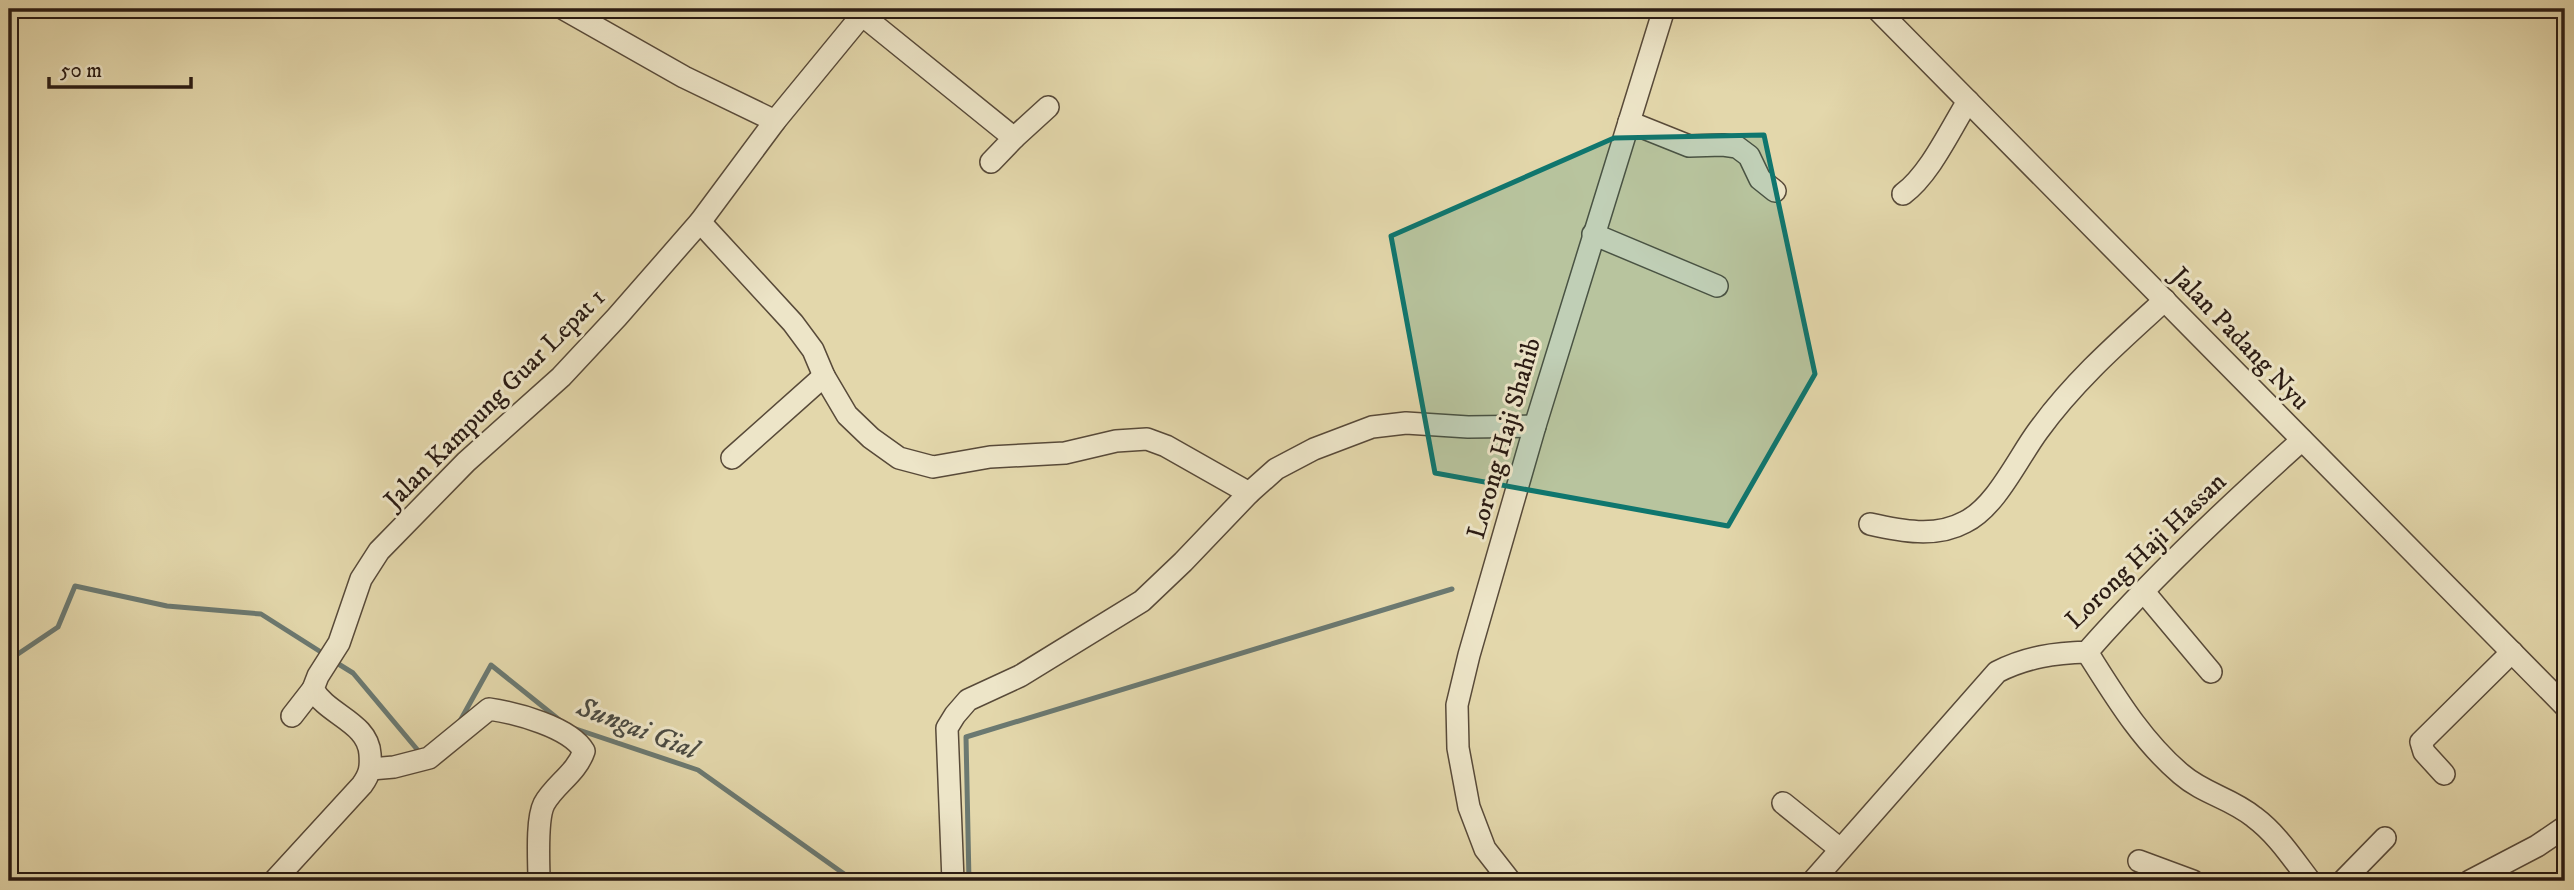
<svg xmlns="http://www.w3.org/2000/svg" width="2574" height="890" font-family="'IM FELL DW Pica',serif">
	<rect width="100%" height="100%" fill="#e3d7ab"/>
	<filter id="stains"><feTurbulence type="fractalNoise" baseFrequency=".00286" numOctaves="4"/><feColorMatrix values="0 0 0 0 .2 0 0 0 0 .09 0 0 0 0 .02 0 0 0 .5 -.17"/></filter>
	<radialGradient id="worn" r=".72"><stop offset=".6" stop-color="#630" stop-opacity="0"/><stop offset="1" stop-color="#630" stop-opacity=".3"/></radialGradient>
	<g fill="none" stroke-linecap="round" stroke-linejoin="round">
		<!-- stream -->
		<g stroke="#6b7971" stroke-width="5">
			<path d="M 9,660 L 58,627 L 75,586 L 167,606 L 261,614 L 324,654"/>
			<path d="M 332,660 L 353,673 L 421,754"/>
			<path d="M 460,721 L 491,665 L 562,722"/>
			<path d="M 570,727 L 698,770 L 854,881"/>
			<path d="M 969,881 L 966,737 L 1452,589"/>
		</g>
		<!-- minor casing -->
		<g stroke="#584a39" stroke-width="24">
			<g id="minor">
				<path d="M 564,9 L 684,77 L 775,121"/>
				<path d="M 1877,9 C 2106,242 2336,474 2565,706"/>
				<path d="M 862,15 L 1014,138 L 991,162"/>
				<path d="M 1629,122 L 1689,146 L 1723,145 L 1737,147 L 1749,156 L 1760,179 L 1775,191"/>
				<path d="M 1014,138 L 1048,107"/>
				<path d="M 1903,194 C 1930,174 1950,130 1968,101"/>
				<path d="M 700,222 L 793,323 L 813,350 L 824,376 L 847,415 L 871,438 L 899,458 L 933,467 L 990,457 L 1065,453 L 1116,441 L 1147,439 L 1166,446 L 1249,493"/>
				<path d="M 1593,234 L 1717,286"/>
				<path d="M 732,458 L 824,376"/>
				<path d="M 1870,524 C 1901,531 1936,538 1965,522 C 1996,507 2018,458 2038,431 C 2074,381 2120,341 2165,300"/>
				<path d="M 2144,592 L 2211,672"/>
				<path d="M 2087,652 C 2115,696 2141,740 2181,774 C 2204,794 2231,798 2254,817 C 2277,834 2293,859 2310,881"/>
				<path d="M 292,716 L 313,689"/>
				<path d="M 371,769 L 394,767 L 429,758 L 489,709 C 516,713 570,727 584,751 C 576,774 555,784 544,804 C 536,820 539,862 539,881"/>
				<path d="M 2444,774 L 2424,752 L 2421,742 L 2512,652"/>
				<path d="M 1783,803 L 1840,849"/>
				<path d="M 2139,861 L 2193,881"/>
				<path d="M 274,881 L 362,785 C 370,774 371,767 370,754 C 368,722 327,715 313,689 L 318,676 L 339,643 L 361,579 L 379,551 L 466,462 L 561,377 L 617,317 L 700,222 L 775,121 L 867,9"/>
				<path d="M 953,881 L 947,728 L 955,715 L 968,700 L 1020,676 L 1142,601 L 1183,562 L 1249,493 L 1276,469 L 1314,449 L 1372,427 L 1406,423 L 1468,427 L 1535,426"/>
				<path d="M 1510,881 L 1485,849 L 1469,807 L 1458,748 L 1457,705 L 1469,655 L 1535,426 L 1664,9"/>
				<path d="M 1813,881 L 1997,672 C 2026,657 2055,653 2087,652 C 2153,577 2227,507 2302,440"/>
				<path d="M 2343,881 L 2385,838"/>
				<path d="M 2470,881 L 2537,846 L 2565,827"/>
			</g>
		</g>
		<!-- minor -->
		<use href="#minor" stroke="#ede5c8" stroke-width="21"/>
	</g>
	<!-- marked area -->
	<path fill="#0f766e" fill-opacity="0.2" stroke="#0f766e" stroke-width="5" stroke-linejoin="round" d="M 1764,135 L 1815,374 L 1728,526 L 1435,473 L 1391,236 L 1614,138 Z"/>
	<g text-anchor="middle" stroke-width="6" stroke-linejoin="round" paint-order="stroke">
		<!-- street labels -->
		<g font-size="26" fill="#2a1b13" stroke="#ede5c8">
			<text transform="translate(2241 338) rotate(46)" y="9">Jalan Padang Nyu</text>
			<text transform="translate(494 398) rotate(-45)" y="9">Jalan Kampung Guar Lepat 1</text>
			<text transform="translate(1503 438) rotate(-74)" y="9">Lorong Haji Shahib</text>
			<text transform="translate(2145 550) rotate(-44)" y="9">Lorong Haji Hassan</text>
		</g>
		<!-- water labels -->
		<g font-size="28" font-style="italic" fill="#4a4a42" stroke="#ede5c8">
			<text transform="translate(638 727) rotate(21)" y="10">Sungai Gial</text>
		</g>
	</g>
	<!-- margin -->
	<rect width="2574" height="890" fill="none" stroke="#e3d7ab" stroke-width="35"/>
	<rect x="10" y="10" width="2553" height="869" fill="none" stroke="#2a1b13" stroke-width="3.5"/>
	<rect x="18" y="18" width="2539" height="855" fill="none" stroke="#2a1b13" stroke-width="2"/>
	<!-- scale -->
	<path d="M49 77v10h142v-10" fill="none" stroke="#2a1b13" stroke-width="3.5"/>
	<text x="60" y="77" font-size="21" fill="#2a1b13" stroke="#ede5c8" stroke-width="5" paint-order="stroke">50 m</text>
	<rect width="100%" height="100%" filter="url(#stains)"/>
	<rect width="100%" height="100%" fill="url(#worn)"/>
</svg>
